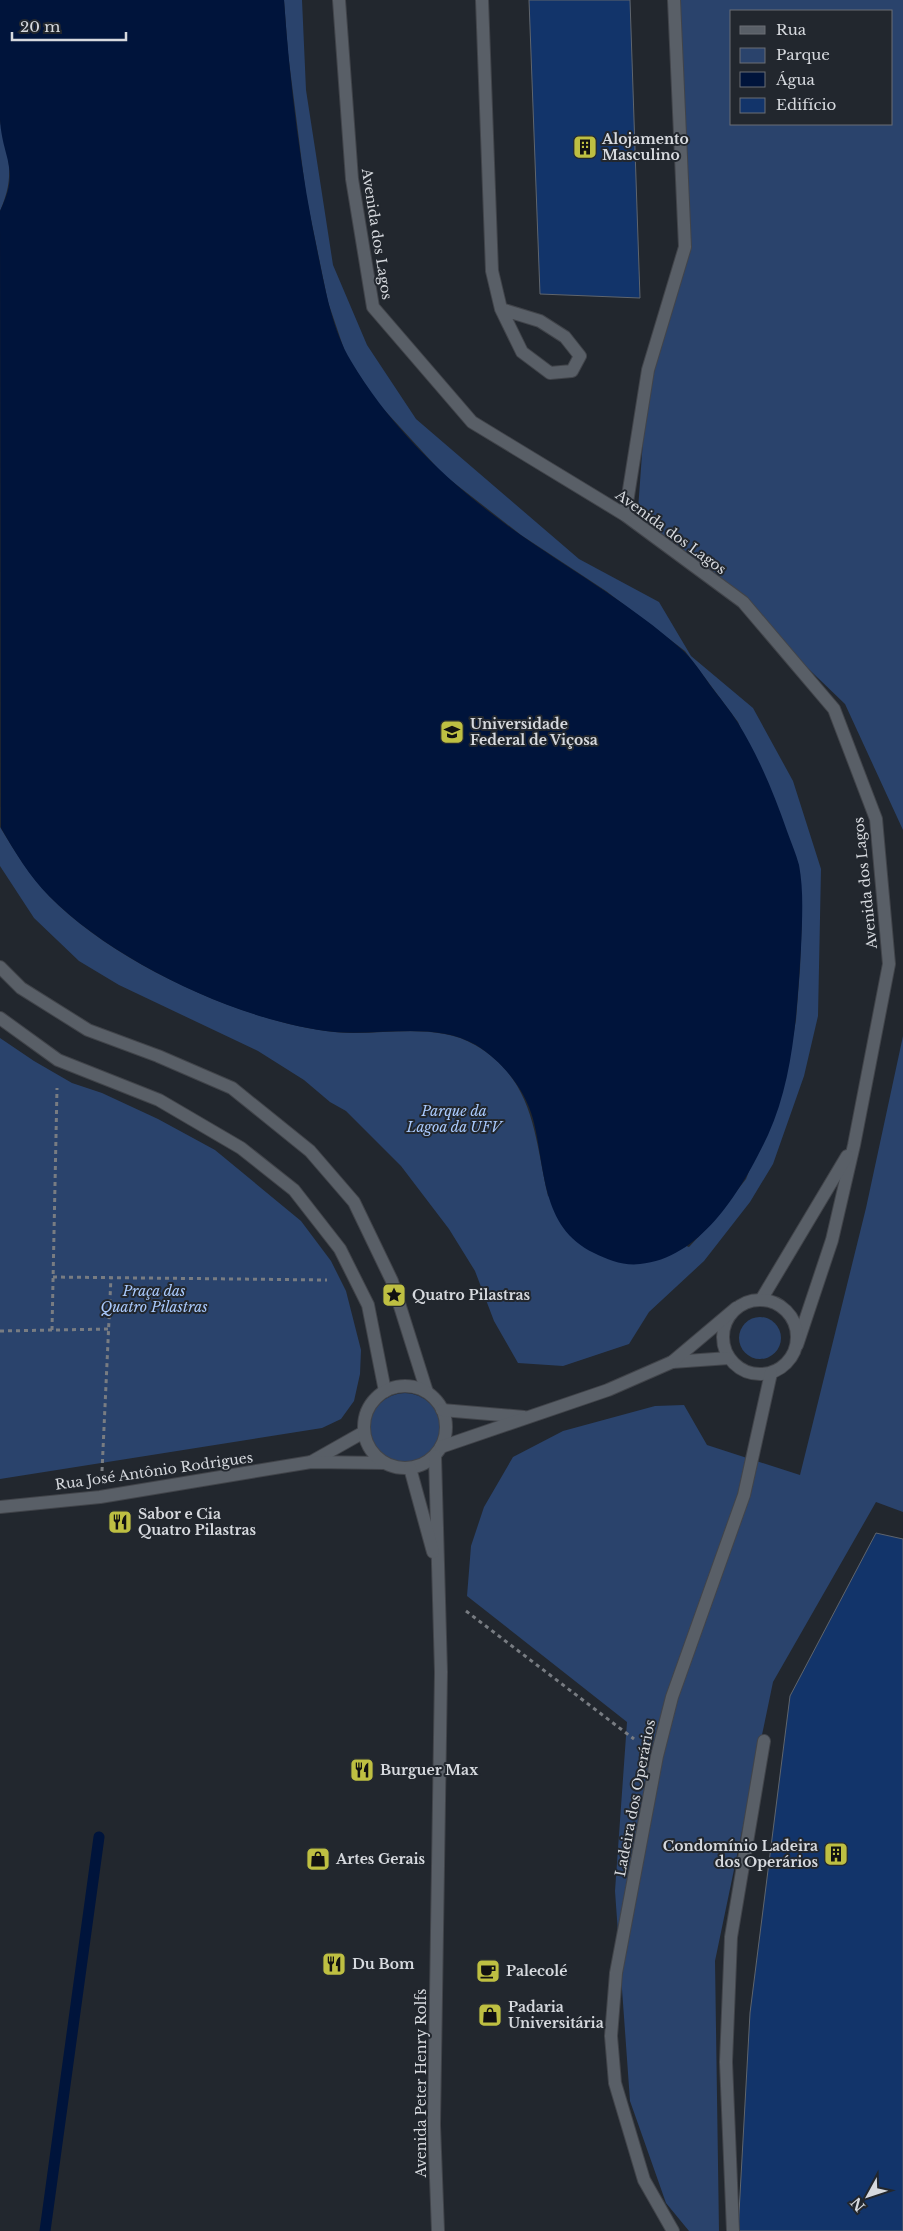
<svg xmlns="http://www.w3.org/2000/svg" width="903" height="2231" font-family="'Libre Baskerville',serif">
	<rect width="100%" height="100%" fill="#22272e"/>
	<!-- green -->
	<g fill="#2a436c" fill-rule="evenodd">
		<path d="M 284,0 L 302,0 L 306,90 L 333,265 L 367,345 L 416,419 L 579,559 L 659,602 L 691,656 L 753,708 L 793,781 L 821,869 L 818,1016 L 804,1076 L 773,1164 L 750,1202 L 704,1261 L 649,1312 L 629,1344 L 563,1366 L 518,1363 L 494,1321 L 475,1271 L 449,1229 L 401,1166 L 346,1111 L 330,1102 L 304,1080 L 258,1051 L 119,985 L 79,961 L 34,918 L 0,866 L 0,827 C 15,852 30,876 50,897 C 115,963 243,1022 334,1032 C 379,1037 434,1021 475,1045 C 535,1080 534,1136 548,1196 L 689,1247 L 714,1220 L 746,1179 L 786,1076 L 796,1020 L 800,969 L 802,918 L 799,866 L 738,722 L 685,651 L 606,591 L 521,535 L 444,475 L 377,402 L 346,355 L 328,302 L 306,195 L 288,53 Z"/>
		<path d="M 674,0 L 903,0 L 903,830 L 845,704 L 764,626 L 637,524 L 648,370 L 685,247 ZM 732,11 L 892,11 L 892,124 L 732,124 Z"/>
		<path d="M 0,121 C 8,158 16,175 0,211 Z"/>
		<path d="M 903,1036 L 903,1512 L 876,1502 L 773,1682 L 715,1961 L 719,2231 L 689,2231 L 666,2203 L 630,2101 L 615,1891 L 627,1722 L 467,1596 L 471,1546 L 484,1507 L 513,1457 L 563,1431 L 655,1406 L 684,1405 L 707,1445 L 800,1475 L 866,1208 Z"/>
		<path d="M 0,1038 L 34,1061 L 72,1083 L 102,1093 L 158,1119 L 215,1150 L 301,1221 L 331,1261 L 346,1291 L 361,1350 L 360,1374 L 354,1401 L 341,1419 L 322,1428 L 0,1479 Z"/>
		<circle cx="760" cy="1338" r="21"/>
		<circle cx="405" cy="1428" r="35"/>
	</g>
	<!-- water -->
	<path fill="#00143b" d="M 0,0 L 284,0 C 290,87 301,174 319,259 C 326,293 333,331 351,361 C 393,432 457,491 525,538 C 577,574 633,606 680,648 C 692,658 701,672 710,685 C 719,697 730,710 738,723 C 759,757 774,794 787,831 C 791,842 796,854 799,865 C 804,891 802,921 801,948 C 797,1010 794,1078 768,1135 C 744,1186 702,1259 640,1264 C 624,1266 608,1260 594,1253 C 540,1227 546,1168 533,1119 C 525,1089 502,1061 476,1045 C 435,1021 380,1036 335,1032 C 243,1023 114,962 49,896 C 29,876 15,852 1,828 L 0,211 C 21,168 2,159 0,119 C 0,79 0,39 0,0 Z"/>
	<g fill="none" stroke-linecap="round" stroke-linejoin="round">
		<!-- stream -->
		<path stroke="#00143b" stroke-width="11" d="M 45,2231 L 99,1837"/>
	</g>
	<!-- building -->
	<g fill="#12346a" stroke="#5f656d">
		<path d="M 529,0 L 630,0 L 640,298 L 540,294 Z"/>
		<path d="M 876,1533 L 903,1539 L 903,2231 L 738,2231 L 750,2013 L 790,1696 Z"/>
	</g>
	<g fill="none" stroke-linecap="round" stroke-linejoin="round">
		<!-- service casing -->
		<g stroke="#41444a" stroke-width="14">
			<g id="service">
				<path d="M 482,0 L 492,271 L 501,309 L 522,352 L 550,373 L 572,371 L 580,356 L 565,337 L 540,321 L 501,309"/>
				<path d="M 625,515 L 648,370 L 685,247 L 674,0"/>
				<path d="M 733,2231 L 726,2062 L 731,1937 L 764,1741"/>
			</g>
		</g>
		<!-- tertiary casing -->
		<g stroke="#41444a" stroke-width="14">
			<g id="tertiary">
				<path d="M 339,0 L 352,179 L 373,307 L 472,422 L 625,515 L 743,602 L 834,709 L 876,819 L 889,964 L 854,1145 L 832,1240 L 797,1345"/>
				<path d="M 761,1300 L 847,1156"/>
				<path d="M 311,1462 L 364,1432"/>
				<path d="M 0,1507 L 100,1497 L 311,1462 L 384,1463"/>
			</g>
		</g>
		<!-- secondary casing -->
		<g stroke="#41444a" stroke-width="14">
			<g id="secondary">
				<path d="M 0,967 L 21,988 L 88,1030 L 158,1056 L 232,1088 L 310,1151 L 354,1202 L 392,1281 L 427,1392"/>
				<path d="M 0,1018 L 58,1060 L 159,1100 L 241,1148 L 294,1190 L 340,1249 L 368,1305 L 385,1391"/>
				<circle cx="760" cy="1337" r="37"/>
				<path d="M 672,1362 L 729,1358"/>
				<circle cx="405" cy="1427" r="41"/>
				<path d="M 442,1410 L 524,1417"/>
				<path d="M 441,1447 L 608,1390 L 672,1362 L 736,1308"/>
				<path d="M 435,1456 L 441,1672 L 434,2125 L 438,2231"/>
				<path d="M 410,1468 L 433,1552"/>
				<path d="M 673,2231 L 644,2180 L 615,2083 L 611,2036 L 616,1973 L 657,1756 L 672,1697 L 744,1495 L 771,1373"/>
			</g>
		</g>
		<!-- path -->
		<g stroke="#787c82" stroke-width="3" stroke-dasharray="4 4" stroke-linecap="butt">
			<path d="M 53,1277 L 327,1280"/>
			<path d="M 52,1330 L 57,1088"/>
			<path d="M 0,1331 L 109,1329"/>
			<path d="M 102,1471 L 111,1277"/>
			<path d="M 466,1611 L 634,1739"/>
		</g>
		<!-- service -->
		<use href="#service" stroke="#595f67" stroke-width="12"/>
		<!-- tertiary -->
		<use href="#tertiary" stroke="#595f67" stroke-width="12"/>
		<!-- secondary -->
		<use href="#secondary" stroke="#595f67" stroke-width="12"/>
	</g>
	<!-- icons -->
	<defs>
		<g id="building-square" transform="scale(1.25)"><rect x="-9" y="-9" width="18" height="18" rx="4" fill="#bebf42" stroke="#22272e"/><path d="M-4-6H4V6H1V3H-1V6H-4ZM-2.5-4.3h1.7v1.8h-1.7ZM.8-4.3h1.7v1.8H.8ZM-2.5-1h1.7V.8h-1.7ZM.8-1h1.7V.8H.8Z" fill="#111"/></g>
		<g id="university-square" transform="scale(1.25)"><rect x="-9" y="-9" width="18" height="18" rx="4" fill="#bebf42" stroke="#22272e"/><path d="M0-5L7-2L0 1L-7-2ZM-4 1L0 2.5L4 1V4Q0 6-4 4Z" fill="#111"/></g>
		<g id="sight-square" transform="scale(1.25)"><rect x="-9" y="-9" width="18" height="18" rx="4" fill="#bebf42" stroke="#22272e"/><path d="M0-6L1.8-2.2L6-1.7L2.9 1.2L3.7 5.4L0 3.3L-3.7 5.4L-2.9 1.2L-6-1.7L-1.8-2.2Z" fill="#111"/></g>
		<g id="restaurant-square" transform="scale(1.25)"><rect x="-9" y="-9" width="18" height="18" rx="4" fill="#bebf42" stroke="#22272e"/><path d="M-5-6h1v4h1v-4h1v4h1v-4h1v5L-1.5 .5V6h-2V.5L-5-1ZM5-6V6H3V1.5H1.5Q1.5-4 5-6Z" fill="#111"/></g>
		<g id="shop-square" transform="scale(1.25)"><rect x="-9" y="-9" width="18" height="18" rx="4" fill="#bebf42" stroke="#22272e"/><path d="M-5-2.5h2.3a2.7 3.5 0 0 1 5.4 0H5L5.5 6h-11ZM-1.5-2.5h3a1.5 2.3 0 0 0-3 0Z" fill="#111"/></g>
		<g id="cafe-square" transform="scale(1.25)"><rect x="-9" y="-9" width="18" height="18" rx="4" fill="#bebf42" stroke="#22272e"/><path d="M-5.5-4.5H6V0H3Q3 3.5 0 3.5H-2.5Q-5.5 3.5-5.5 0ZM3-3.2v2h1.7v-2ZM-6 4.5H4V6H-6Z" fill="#111"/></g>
	</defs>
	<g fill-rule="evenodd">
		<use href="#building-square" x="585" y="147"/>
		<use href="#university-square" x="452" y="732"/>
		<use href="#sight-square" x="394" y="1295"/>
		<use href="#restaurant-square" x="120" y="1522"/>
		<use href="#restaurant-square" x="362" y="1770"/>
		<use href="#building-square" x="836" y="1854"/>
		<use href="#shop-square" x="318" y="1859"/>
		<use href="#restaurant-square" x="334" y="1964"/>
		<use href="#cafe-square" x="488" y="1971"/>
		<use href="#shop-square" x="490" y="2015"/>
	</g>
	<g text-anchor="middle" stroke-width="4" stroke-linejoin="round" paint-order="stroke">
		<!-- poi labels -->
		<g font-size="14" font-weight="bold" fill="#d6d9de" stroke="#22272e" text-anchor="start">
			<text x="602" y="144">Alojamento<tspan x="602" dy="16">Masculino</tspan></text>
			<text x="470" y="729">Universidade<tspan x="470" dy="16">Federal de Viçosa</tspan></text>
			<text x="412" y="1300">Quatro Pilastras</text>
			<text x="138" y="1519">Sabor e Cia<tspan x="138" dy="16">Quatro Pilastras</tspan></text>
			<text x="380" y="1775">Burguer Max</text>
			<text x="818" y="1851" text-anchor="end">Condomínio Ladeira<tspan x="818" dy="16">dos Operários</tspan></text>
			<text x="336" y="1864">Artes Gerais</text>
			<text x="352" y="1969">Du Bom</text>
			<text x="506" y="1976">Palecolé</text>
			<text x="508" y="2012">Padaria<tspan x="508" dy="16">Universitária</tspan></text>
		</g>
		<!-- street labels -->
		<g font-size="14" fill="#d6d9de" stroke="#22272e">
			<text transform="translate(377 234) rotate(81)" y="5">Avenida dos Lagos</text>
			<text transform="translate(671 532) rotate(36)" y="5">Avenida dos Lagos</text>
			<text transform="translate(865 883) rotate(-96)" y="5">Avenida dos Lagos</text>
			<text transform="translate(154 1471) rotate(-8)" y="5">Rua José Antônio Rodrigues</text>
			<text transform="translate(635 1798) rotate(-79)" y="5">Ladeira dos Operários</text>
			<text transform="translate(421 2083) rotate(-90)" y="5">Avenida Peter Henry Rolfs</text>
		</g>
		<!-- park labels -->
		<g font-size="14" font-style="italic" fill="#aacafd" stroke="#22272e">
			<text x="454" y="1116">Parque da<tspan x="454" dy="16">Lagoa da UFV</tspan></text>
			<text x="154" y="1296">Praça das<tspan x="154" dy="16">Quatro Pilastras</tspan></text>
		</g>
	</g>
	<!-- legend -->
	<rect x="730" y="10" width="162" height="115" fill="#22272e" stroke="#6a6e74"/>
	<rect x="740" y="26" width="25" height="8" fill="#595f67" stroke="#6a6e74"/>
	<text x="776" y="35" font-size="15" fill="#d6d9de">Rua</text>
	<rect x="740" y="48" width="25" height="15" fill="#2a436c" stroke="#6a6e74"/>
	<text x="776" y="60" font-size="15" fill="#d6d9de">Parque</text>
	<rect x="740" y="72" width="25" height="15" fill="#00143b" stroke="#6a6e74"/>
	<text x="776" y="85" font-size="15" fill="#d6d9de">Água</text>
	<rect x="740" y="98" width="25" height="15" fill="#12346a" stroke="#6a6e74"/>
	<text x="776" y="110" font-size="15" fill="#d6d9de">Edifício</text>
	<!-- north arrow -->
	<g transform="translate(868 2196) rotate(230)" stroke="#22272e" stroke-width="4" paint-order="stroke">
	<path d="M0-4L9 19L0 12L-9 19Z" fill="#d6d9de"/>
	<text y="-8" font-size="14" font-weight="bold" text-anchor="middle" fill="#d6d9de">N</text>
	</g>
	<!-- scale -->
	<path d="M12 32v8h114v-8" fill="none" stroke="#d6d9de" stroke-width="2.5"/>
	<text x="20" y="32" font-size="15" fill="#d6d9de" stroke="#22272e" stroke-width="4" paint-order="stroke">20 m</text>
</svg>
